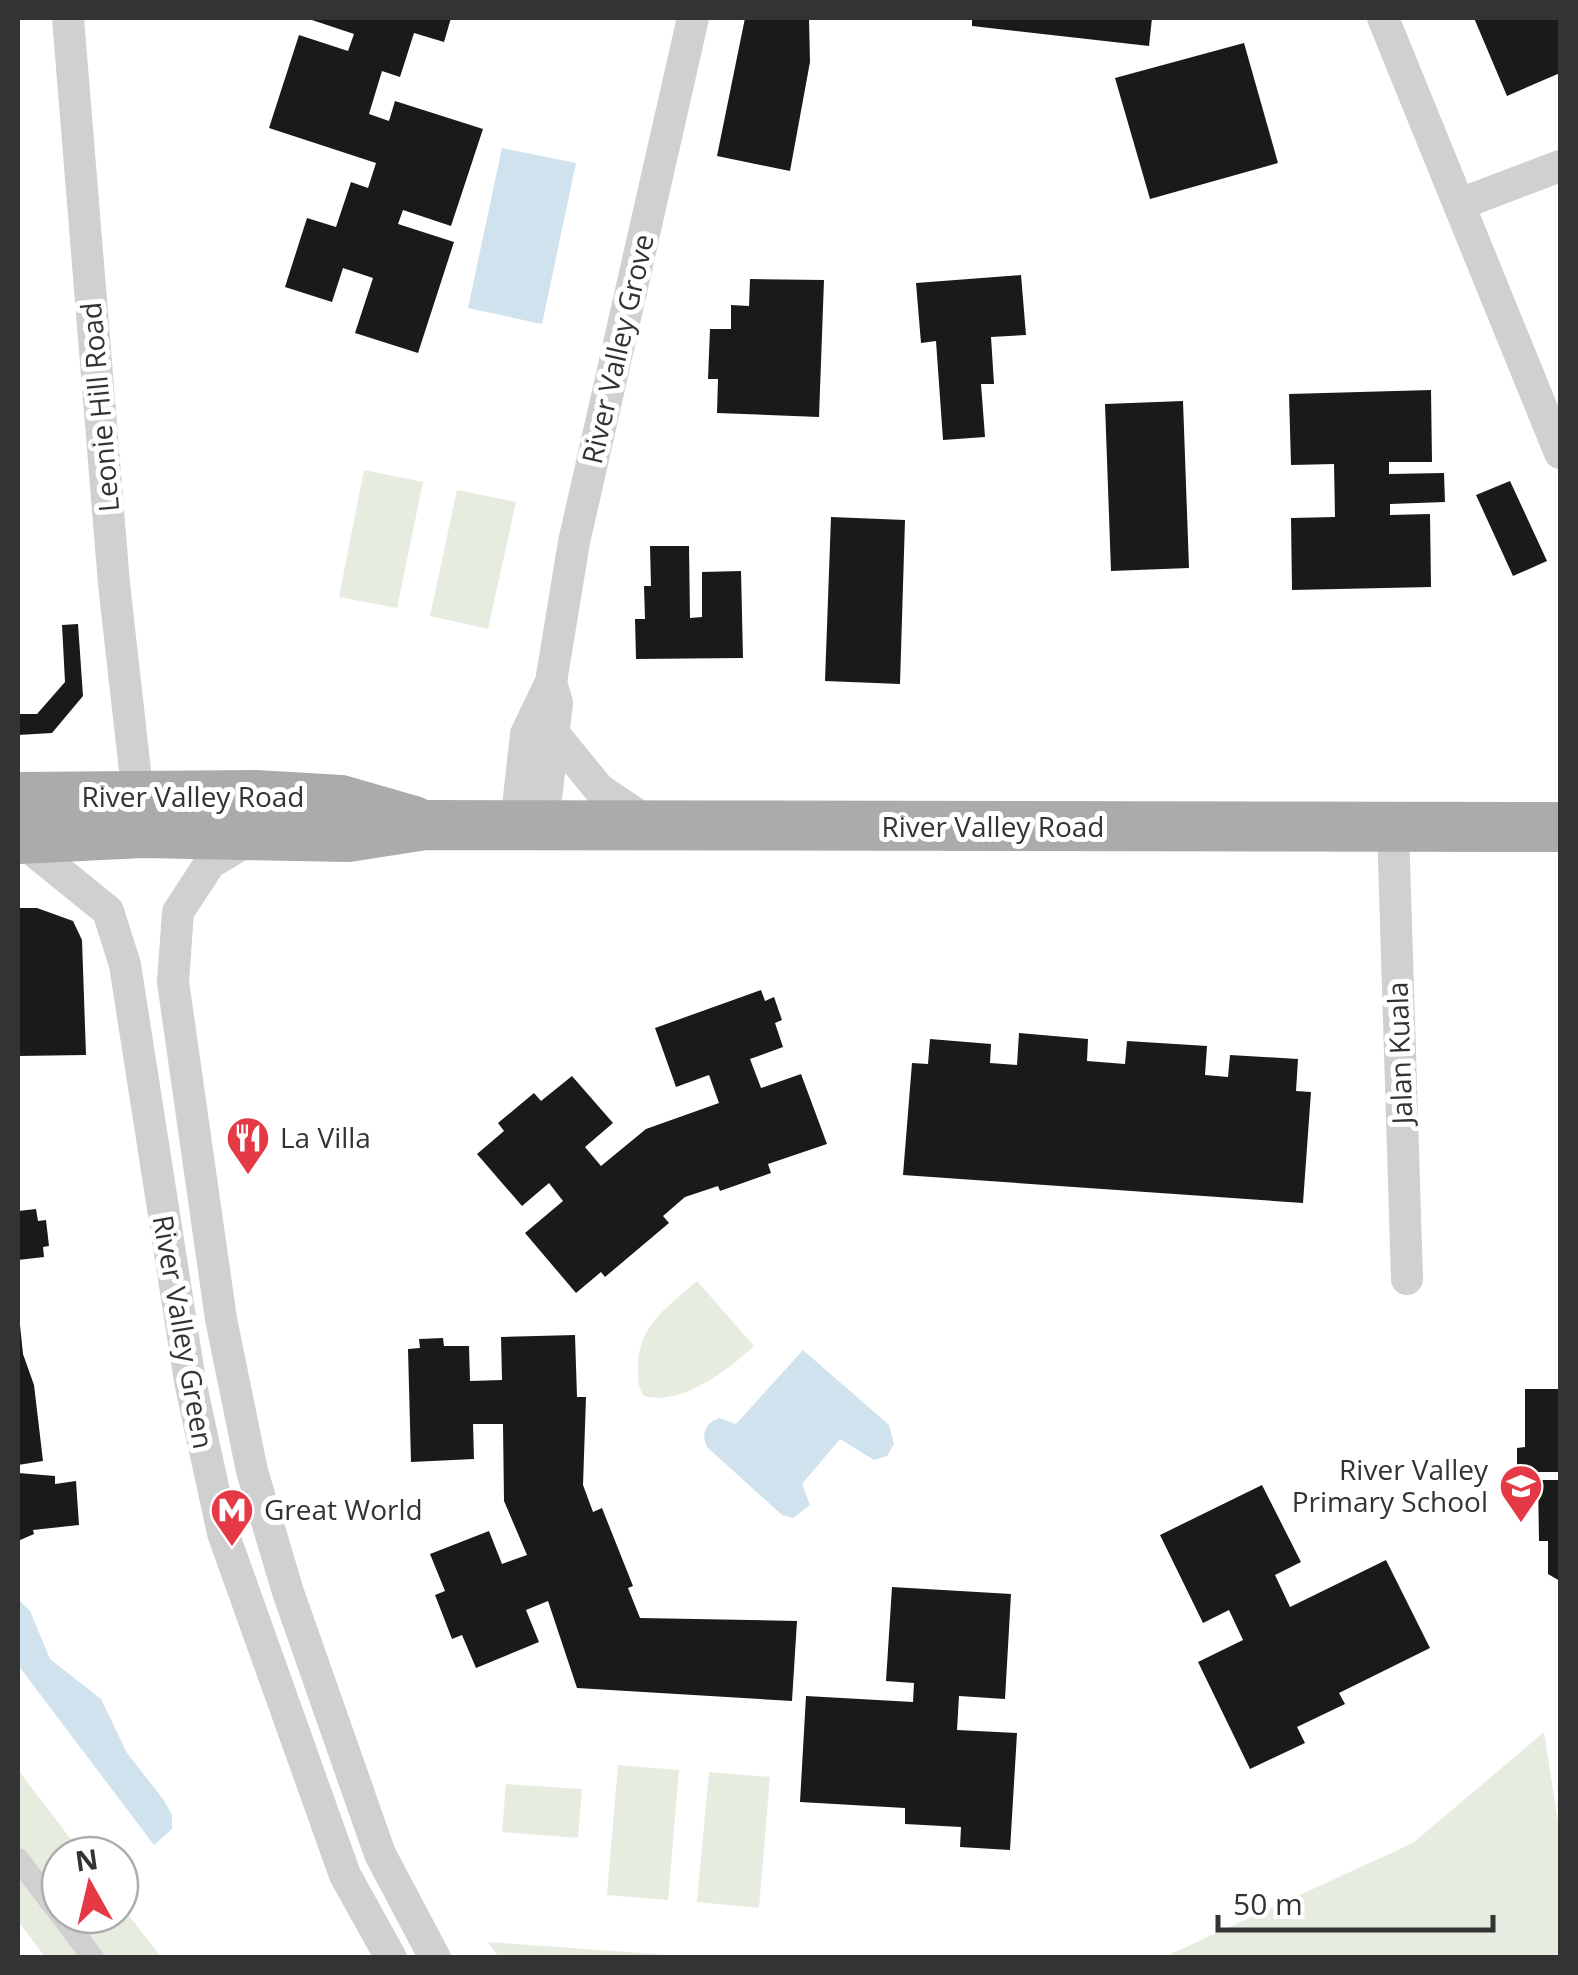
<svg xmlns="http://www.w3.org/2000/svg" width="1578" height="1975" font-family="'Open Sans',sans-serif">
	<rect width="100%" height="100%" fill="#fff"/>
	<!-- green -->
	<g fill="#e6ecdf">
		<path d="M 364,470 L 423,482 L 397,608 L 339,597 Z"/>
		<path d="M 457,490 L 516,502 L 488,629 L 430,616 Z"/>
		<path d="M 697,1281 L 754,1346 C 729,1369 681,1407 644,1396 C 637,1385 638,1377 638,1365 C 639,1324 668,1307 697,1281 Z"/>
		<path d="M 1544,1732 L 1560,1835 L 1560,1957 L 1164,1957 L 1413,1843 Z"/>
		<path d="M 618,1765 L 679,1770 L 668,1900 L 607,1895 Z"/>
		<path d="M 18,1770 L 83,1855 L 60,1855 L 60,1915 L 120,1915 L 120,1904 L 161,1957 L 45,1957 L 18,1921 Z"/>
		<path d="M 709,1772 L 770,1777 L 759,1908 L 697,1902 Z"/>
		<path d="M 506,1784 L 582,1789 L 578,1838 L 502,1832 Z"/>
		<path d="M 488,1942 L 697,1957 L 499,1957 Z"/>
	</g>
	<!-- water -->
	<g fill="#cfe2ee">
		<path d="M 502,148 L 576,163 L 542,324 L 468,308 Z"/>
		<path d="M 803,1350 L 889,1425 L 894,1444 L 887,1456 L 874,1460 L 840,1439 L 802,1484 L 810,1505 L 793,1518 L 782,1515 L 707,1447 C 701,1434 705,1423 719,1418 L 736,1424 Z"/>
		<path d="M 18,1599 L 30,1611 L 50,1659 L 101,1699 L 127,1753 L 163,1799 L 172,1815 L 172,1829 L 154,1845 L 18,1665 Z"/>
	</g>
	<!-- building -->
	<g fill="#1a1a1a">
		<path d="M 306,18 L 451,18 L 444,42 L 414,33 L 400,77 L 382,71 L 369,114 L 389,121 L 395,101 L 483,129 L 451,226 L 403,210 L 398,224 L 454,242 L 418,353 L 355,333 L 373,278 L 343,268 L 332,302 L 285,287 L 307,218 L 336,227 L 351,182 L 368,188 L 376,163 L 269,128 L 299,35 L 348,51 L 354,34 Z"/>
		<path d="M 745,18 L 809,18 L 810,62 L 790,171 L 717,156 Z"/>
		<path d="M 972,18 L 1152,18 L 1149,46 L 972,26 Z"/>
		<path d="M 1474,18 L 1560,18 L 1560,73 L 1507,96 Z"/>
		<path d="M 1244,43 L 1278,163 L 1150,199 L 1115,78 Z"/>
		<path d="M 1021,275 L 1026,335 L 991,337 L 994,384 L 981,384 L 985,437 L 943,440 L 936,341 L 921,343 L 916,283 Z"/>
		<path d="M 750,279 L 824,280 L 819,417 L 717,413 L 718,379 L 708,379 L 710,329 L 731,329 L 731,305 L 749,306 Z"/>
		<path d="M 1431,390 L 1432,462 L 1389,462 L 1389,474 L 1444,473 L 1445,502 L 1390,504 L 1390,515 L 1430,514 L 1431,587 L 1292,590 L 1291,518 L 1335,517 L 1334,464 L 1291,465 L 1289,394 Z"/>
		<path d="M 1183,401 L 1189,568 L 1111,571 L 1105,404 Z"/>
		<path d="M 1510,481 L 1547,561 L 1513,576 L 1476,495 Z"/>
		<path d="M 831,517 L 905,520 L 900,684 L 825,681 Z"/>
		<path d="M 650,546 L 689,546 L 690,618 L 702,617 L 702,572 L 741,571 L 743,658 L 636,659 L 635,619 L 645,619 L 644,586 L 651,586 Z"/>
		<path d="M 78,624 L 83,696 L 52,733 L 18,735 L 18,714 L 37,714 L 65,682 L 62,625 Z"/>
		<path d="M 18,908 L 37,908 L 73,921 L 82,940 L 86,1055 L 18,1056 Z"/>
		<path d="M 761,990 L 765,1001 L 774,997 L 782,1020 L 775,1023 L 783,1047 L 750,1059 L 761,1088 L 801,1074 L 827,1144 L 768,1164 L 771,1173 L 720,1191 L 718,1186 L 685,1197 L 663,1216 L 669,1223 L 605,1277 L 601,1272 L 576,1293 L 525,1233 L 563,1201 L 549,1183 L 522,1206 L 477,1154 L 504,1131 L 498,1123 L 534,1093 L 541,1101 L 572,1076 L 613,1123 L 585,1147 L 601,1166 L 646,1129 L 719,1103 L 709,1075 L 676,1087 L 655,1028 Z"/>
		<path d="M 1019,1033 L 1088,1039 L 1087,1061 L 1125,1064 L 1127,1041 L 1207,1046 L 1205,1075 L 1228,1077 L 1230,1055 L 1298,1059 L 1296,1091 L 1311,1092 L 1303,1203 L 903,1175 L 912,1063 L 928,1064 L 930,1039 L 991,1044 L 990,1063 L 1017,1065 Z"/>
		<path d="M 36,1209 L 38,1221 L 46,1220 L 49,1246 L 43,1247 L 44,1257 L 18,1260 L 18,1211 Z"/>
		<path d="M 20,1325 L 23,1354 L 34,1385 L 43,1461 L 18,1465 Z"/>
		<path d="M 575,1335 L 577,1397 L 586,1397 L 583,1485 L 593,1512 L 602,1508 L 633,1586 L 628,1588 L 640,1618 L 797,1621 L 792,1701 L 577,1688 L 548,1601 L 526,1610 L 539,1642 L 476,1668 L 462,1635 L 452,1639 L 435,1595 L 445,1591 L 430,1554 L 489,1531 L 502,1564 L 527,1555 L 504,1501 L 503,1424 L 473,1424 L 474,1459 L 411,1462 L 408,1349 L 420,1348 L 419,1339 L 443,1338 L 444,1346 L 469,1346 L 470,1381 L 502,1380 L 501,1337 Z"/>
		<path d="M 1525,1389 L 1560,1389 L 1560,1472 L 1517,1472 L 1517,1448 L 1525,1447 Z"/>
		<path d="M 18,1473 L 55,1476 L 55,1484 L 76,1481 L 79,1525 L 33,1530 L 34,1534 L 18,1541 Z"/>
		<path d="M 1538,1480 L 1560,1480 L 1560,1581 L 1548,1574 L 1548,1541 L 1539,1541 Z"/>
		<path d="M 1262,1485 L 1301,1562 L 1275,1575 L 1290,1607 L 1386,1560 L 1430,1648 L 1339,1693 L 1345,1704 L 1297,1727 L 1305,1743 L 1250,1769 L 1198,1662 L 1243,1640 L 1229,1610 L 1203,1623 L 1160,1535 Z"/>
		<path d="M 892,1587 L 1011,1594 L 1005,1699 L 959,1696 L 957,1730 L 1017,1733 L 1010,1850 L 960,1847 L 961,1827 L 905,1824 L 905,1808 L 800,1802 L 806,1696 L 913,1702 L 914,1683 L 886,1681 Z"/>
	</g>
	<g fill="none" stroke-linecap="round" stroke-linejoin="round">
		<!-- pedestrian -->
		<g stroke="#d0d0d0" stroke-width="22">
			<path d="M 18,1859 L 60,1914"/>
			<path d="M 61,1915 L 93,1958"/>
		</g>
		<!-- minor -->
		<g stroke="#d0d0d0" stroke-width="32">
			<path d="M 68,18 L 114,584 L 140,815"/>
			<path d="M 1383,18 L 1560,453"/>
			<path d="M 1460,204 L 1560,166"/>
			<path d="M 554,734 L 599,789 L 651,824"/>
			<path d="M 516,825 L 526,734 L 551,682 L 574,542 L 693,18"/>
			<path d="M 543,825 L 557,703 L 551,682"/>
			<path d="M 1393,828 L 1407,1279"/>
			<path d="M 252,838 L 210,863 L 178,912 L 173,982 L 221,1319 L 252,1471 L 288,1592 L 380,1854 L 435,1958"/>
			<path d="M 19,839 L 108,911 L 125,965 L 190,1381 L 223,1533 L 345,1875 L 391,1958"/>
		</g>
		<!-- primary -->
		<g stroke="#ababab" stroke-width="50">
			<path d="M 18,797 L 255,795 L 341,800 L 414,821"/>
			<path d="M 18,839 L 143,833 L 348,837 L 425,825 L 1560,827"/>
		</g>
	</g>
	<!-- icons -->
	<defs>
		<g id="restaurant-pin" transform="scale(2.25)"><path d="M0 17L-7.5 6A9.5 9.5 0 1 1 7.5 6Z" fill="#e63946" stroke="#fff"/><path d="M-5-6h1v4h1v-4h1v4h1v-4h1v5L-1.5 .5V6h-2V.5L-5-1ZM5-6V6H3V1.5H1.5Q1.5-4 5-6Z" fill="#fff"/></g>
		<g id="school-pin" transform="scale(2.25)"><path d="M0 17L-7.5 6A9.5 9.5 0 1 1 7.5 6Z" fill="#e63946" stroke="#fff"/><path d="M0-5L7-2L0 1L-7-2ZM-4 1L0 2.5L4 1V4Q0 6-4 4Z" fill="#fff"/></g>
		<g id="metro-pin" transform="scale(2.25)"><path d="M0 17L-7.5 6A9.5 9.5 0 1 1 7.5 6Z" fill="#e63946" stroke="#fff"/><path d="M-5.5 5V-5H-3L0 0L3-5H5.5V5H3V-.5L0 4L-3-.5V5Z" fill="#fff"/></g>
	</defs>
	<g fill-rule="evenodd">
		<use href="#restaurant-pin" x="248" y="1138"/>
		<use href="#school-pin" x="1521" y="1486"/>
		<use href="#metro-pin" x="232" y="1510"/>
	</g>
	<g text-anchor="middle" stroke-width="10" stroke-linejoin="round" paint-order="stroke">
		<!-- street labels -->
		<g font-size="28" fill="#333" stroke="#fff">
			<text transform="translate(618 349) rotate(-77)" y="10">River Valley Grove</text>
			<text transform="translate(100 407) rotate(-95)" y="10">Leonie Hill Road</text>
			<text x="193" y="807">River Valley Road</text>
			<text x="993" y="837">River Valley Road</text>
			<text transform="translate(1400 1053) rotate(-92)" y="10">Jalan Kuala</text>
			<text transform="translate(183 1332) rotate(80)" y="10">River Valley Green</text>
		</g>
		<!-- poi labels -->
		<g font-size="28" fill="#333" stroke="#fff" text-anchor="start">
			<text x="280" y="1148">La Villa</text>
			<text x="1488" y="1480" text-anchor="end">River Valley<tspan x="1488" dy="32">Primary School</tspan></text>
			<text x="264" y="1520">Great World</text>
		</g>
	</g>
	<!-- border -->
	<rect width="1578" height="1975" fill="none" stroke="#333333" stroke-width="40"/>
	<!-- north arrow -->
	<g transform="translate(90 1885) rotate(352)"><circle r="48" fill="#ffffff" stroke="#adadad" stroke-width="2.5"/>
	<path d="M0-8L18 38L0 25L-18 38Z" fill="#e63946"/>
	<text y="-15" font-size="28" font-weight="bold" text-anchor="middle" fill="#333333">N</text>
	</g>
	<!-- scale -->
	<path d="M1218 1915v15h275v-15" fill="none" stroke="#333333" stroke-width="5"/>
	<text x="1233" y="1915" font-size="30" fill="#333333" stroke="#ffffff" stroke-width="8" paint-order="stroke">50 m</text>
</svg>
